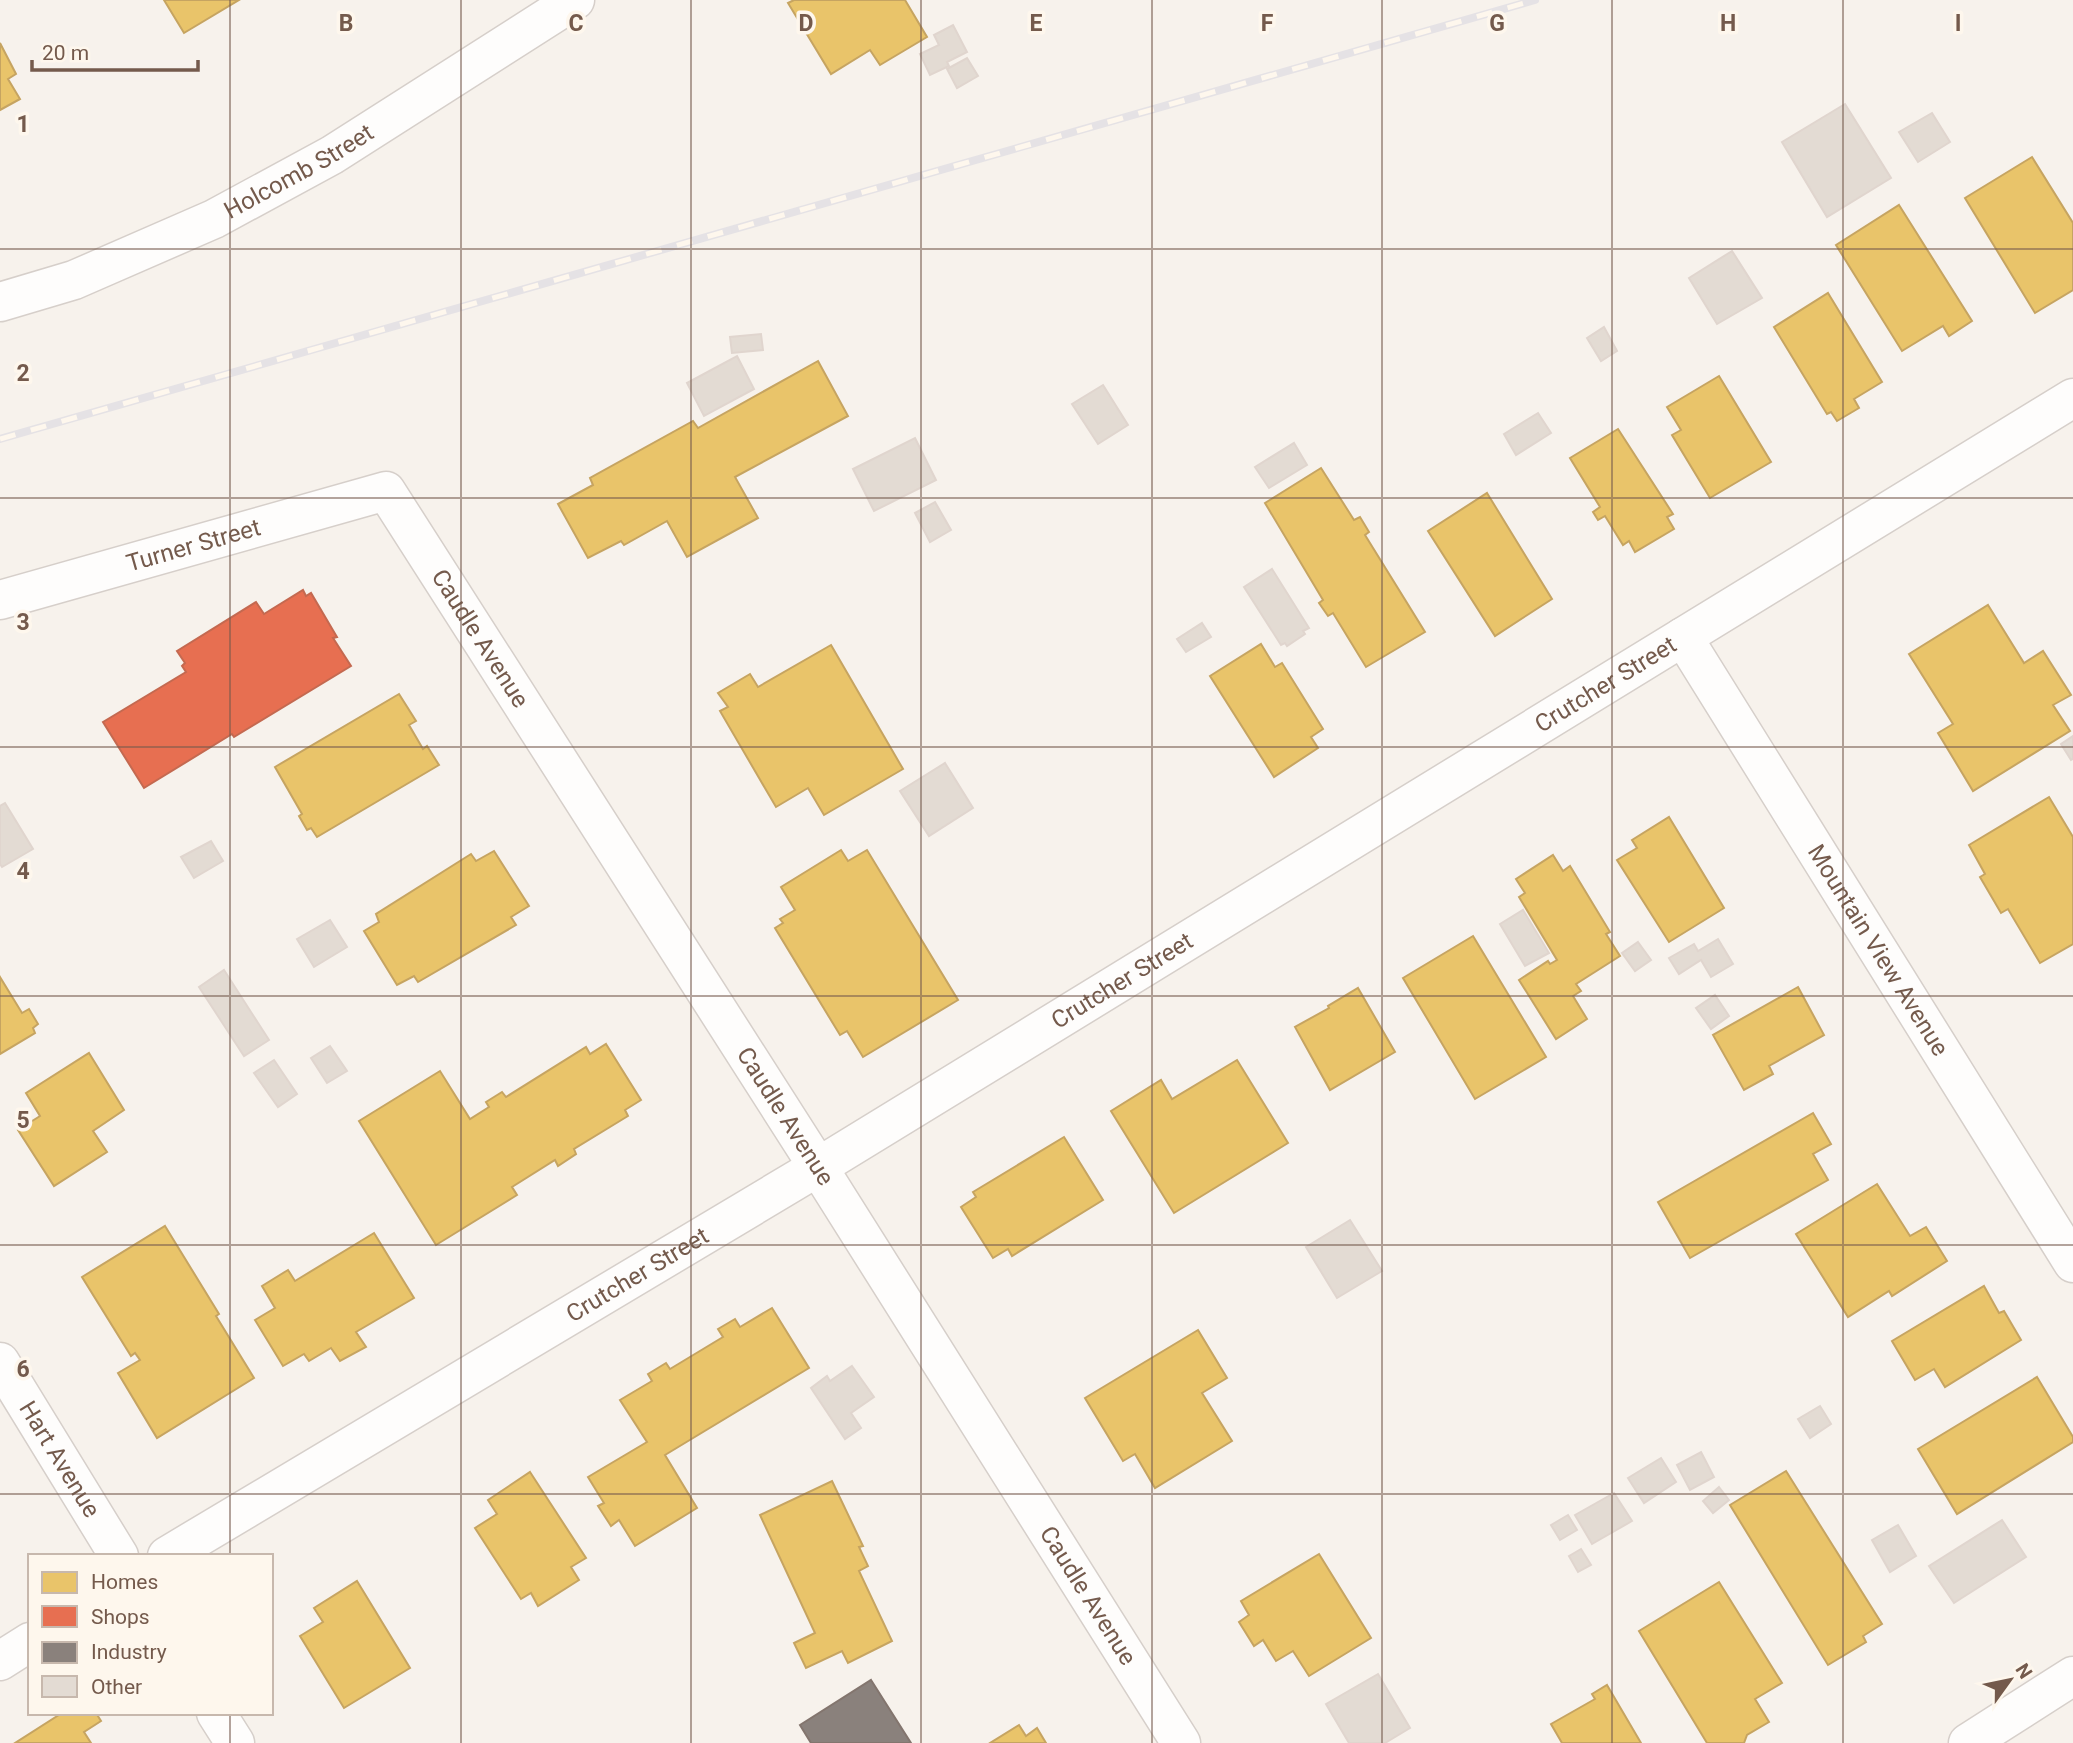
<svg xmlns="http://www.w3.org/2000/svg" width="2073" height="1743" font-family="Roboto,sans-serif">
	<rect width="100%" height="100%" fill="#f7f2ec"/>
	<!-- homes -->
	<g fill="#e9c46a" stroke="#c6a461" stroke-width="2">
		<path d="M 164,0 L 239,0 L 184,33 Z"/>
		<path d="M 794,0 L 905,0 L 927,37 L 880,65 L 870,50 L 831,74 L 788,3 Z"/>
		<path d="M 0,43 L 16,74 L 8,79 L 20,99 L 0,110 Z"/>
		<path d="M 2032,157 L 2073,223 L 2073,290 L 2035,313 L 1965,198 Z"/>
		<path d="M 1899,205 L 1972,321 L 1949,336 L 1943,326 L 1902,351 L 1836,245 Z"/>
		<path d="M 1828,293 L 1882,382 L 1854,399 L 1859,408 L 1837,421 L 1831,412 L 1827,414 L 1774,327 Z"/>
		<path d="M 818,361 L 848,416 L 735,477 L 758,518 L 687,557 L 667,521 L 624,545 L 621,541 L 588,558 L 558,504 L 593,485 L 590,478 L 693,421 L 698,428 Z"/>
		<path d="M 1719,376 L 1771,462 L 1710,498 L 1672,435 L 1681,430 L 1667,407 Z"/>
		<path d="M 1618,429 L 1673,514 L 1667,517 L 1674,529 L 1635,552 L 1629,541 L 1623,545 L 1605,516 L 1598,520 L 1593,512 L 1600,507 L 1570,458 Z"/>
		<path d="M 1321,468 L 1354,520 L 1360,517 L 1369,532 L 1365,535 L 1425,632 L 1366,667 L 1333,613 L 1328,616 L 1319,603 L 1323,600 L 1265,503 Z"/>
		<path d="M 1487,493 L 1552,599 L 1495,636 L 1428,531 Z"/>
		<path d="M 1988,605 L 2024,663 L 2043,651 L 2071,695 L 2053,705 L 2070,731 L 1973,791 L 1938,733 L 1953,724 L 1909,654 Z"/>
		<path d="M 1261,644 L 1275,667 L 1282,663 L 1323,729 L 1311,737 L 1318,748 L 1274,777 L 1210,676 Z"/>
		<path d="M 831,645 L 903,769 L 824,815 L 808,788 L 776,807 L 720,711 L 728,707 L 718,693 L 750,674 L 758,687 Z"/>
		<path d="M 399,694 L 416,721 L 409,725 L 423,749 L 427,746 L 439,765 L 317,837 L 311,828 L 307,830 L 299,816 L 302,814 L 275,767 Z"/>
		<path d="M 2049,797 L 2073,837 L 2073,944 L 2040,963 L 2008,909 L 2001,913 L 1980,877 L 1985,874 L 1969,845 Z"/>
		<path d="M 1669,817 L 1724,908 L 1669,942 L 1617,860 L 1637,848 L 1632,840 Z"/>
		<path d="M 841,850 L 848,861 L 867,850 L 958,1000 L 863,1057 L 847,1031 L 840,1035 L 775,928 L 783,923 L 780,919 L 795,910 L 781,887 Z"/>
		<path d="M 494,851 L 529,906 L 511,917 L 516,925 L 418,982 L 414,976 L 397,985 L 364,931 L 379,922 L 376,914 L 471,854 L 476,861 Z"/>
		<path d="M 1553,855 L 1563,871 L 1570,866 L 1610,932 L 1606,934 L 1620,956 L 1576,984 L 1581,991 L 1573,996 L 1587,1019 L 1556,1039 L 1519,980 L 1548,961 L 1550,964 L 1557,960 L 1519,897 L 1525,893 L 1516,879 Z"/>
		<path d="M 1473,936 L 1546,1057 L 1475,1099 L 1403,978 Z"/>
		<path d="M 0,977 L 22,1013 L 29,1009 L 38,1024 L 33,1028 L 35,1033 L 0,1054 Z"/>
		<path d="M 1798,987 L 1824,1035 L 1769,1066 L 1773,1074 L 1744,1090 L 1713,1035 Z"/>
		<path d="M 1358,988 L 1395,1052 L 1330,1090 L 1295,1027 L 1329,1008 L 1328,1006 Z"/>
		<path d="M 606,1044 L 641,1100 L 625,1110 L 628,1116 L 574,1149 L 576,1154 L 558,1166 L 555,1160 L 512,1187 L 517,1195 L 436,1245 L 359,1121 L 440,1071 L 470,1119 L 489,1107 L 486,1102 L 502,1092 L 506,1097 L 586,1047 L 590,1054 Z"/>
		<path d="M 89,1053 L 124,1110 L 93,1131 L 107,1152 L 54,1186 L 18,1130 L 40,1116 L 26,1093 Z"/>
		<path d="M 1237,1060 L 1288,1143 L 1174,1213 L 1111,1111 L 1161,1080 L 1172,1099 Z"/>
		<path d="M 1813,1113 L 1831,1144 L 1813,1154 L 1828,1180 L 1690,1258 L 1658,1202 Z"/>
		<path d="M 1064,1137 L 1103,1200 L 1012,1256 L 1008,1249 L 993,1258 L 961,1207 L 976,1197 L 973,1192 Z"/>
		<path d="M 1877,1184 L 1910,1236 L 1926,1227 L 1947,1261 L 1892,1296 L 1889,1291 L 1848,1317 L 1796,1234 Z"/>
		<path d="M 165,1226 L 219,1314 L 216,1316 L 254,1378 L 157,1438 L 118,1373 L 140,1360 L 135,1353 L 131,1356 L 82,1277 Z"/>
		<path d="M 374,1233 L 414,1298 L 356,1332 L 366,1347 L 340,1361 L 331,1348 L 309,1361 L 304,1354 L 283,1366 L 255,1320 L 275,1308 L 262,1286 L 288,1270 L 295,1281 Z"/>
		<path d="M 1984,1286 L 1999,1313 L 2004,1311 L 2021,1340 L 1945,1387 L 1934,1369 L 1915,1380 L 1892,1341 Z"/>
		<path d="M 772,1308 L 809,1368 L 665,1455 L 697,1508 L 635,1546 L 619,1520 L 611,1526 L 598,1506 L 604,1503 L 588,1477 L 647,1442 L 620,1400 L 652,1381 L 648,1374 L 666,1363 L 670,1369 L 723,1337 L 718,1329 L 735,1319 L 740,1327 Z"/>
		<path d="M 1198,1330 L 1227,1378 L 1202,1393 L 1232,1441 L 1155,1488 L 1135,1454 L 1123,1461 L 1085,1398 Z"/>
		<path d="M 2037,1377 L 2073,1437 L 2073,1442 L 1957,1514 L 1918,1449 Z"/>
		<path d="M 1786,1471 L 1882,1624 L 1863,1636 L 1866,1642 L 1828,1665 L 1730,1505 Z"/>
		<path d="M 530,1472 L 586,1558 L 571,1567 L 579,1580 L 538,1606 L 531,1593 L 521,1599 L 475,1528 L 497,1514 L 488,1500 Z"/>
		<path d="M 832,1481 L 863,1546 L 859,1547 L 868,1566 L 859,1571 L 892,1641 L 848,1663 L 842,1651 L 806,1668 L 794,1643 L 815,1633 L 760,1515 Z"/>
		<path d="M 1319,1554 L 1371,1638 L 1309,1676 L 1293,1651 L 1276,1661 L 1263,1640 L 1254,1646 L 1239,1622 L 1249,1615 L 1241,1601 Z"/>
		<path d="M 357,1581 L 410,1668 L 344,1708 L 300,1636 L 323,1622 L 314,1608 Z"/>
		<path d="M 1719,1582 L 1782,1683 L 1755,1699 L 1769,1722 L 1747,1735 L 1744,1743 L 1707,1743 L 1639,1631 Z"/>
		<path d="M 1607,1685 L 1641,1743 L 1562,1743 L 1551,1724 L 1595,1699 L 1592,1694 Z"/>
		<path d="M 62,1713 L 96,1713 L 101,1721 L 84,1732 L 91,1743 L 15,1743 Z"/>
		<path d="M 1019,1725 L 1026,1736 L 1037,1728 L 1046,1743 L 990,1743 Z"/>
	</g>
	<!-- shops -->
	<path fill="#e76f51" stroke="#c46950" stroke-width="2" d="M 303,590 L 306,596 L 311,593 L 337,637 L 333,638 L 351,666 L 234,737 L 232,734 L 144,788 L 103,722 L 186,672 L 182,666 L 185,663 L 177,651 L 256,602 L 264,614 Z"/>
	<!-- industry -->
	<path fill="#8a817c" stroke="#83756e" stroke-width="2" d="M 871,1680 L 911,1743 L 811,1743 L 800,1725 Z"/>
	<!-- building -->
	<g fill="#e3dbd3" stroke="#e0d5ce" stroke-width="2">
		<path d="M 953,25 L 967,52 L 947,62 L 949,66 L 930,75 L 920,54 L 939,45 L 934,35 Z"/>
		<path d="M 967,58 L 978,76 L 957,88 L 947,69 Z"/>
		<path d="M 1845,104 L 1891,178 L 1827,217 L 1782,142 Z"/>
		<path d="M 1932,113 L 1950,142 L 1918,162 L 1899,132 Z"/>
		<path d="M 1732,251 L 1762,298 L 1717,324 L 1689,278 Z"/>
		<path d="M 1604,327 L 1617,351 L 1601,361 L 1587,338 Z"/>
		<path d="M 761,334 L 763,350 L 732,353 L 730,337 Z"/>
		<path d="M 737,356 L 754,389 L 704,416 L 687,383 Z"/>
		<path d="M 1103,385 L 1128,425 L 1098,444 L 1072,404 Z"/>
		<path d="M 1538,413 L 1551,433 L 1516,455 L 1504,434 Z"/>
		<path d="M 915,438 L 936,480 L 874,511 L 853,469 Z"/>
		<path d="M 1294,443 L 1307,465 L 1269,488 L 1255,467 Z"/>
		<path d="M 935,502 L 951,530 L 930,542 L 915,513 Z"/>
		<path d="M 1272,569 L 1309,628 L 1303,631 L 1305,634 L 1287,646 L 1285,643 L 1281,645 L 1244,587 Z"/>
		<path d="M 1202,623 L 1211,637 L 1186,652 L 1177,639 Z"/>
		<path d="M 2073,736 L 2073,759 L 2071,760 L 2061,744 Z"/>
		<path d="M 945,763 L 973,808 L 929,836 L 900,791 Z"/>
		<path d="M 5,803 L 33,849 L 2,867 L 0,864 L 0,806 Z"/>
		<path d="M 211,841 L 223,861 L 194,878 L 181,857 Z"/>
		<path d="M 1523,910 L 1549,953 L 1525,966 L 1500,924 Z"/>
		<path d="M 330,920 L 347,947 L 314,967 L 297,939 Z"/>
		<path d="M 1718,939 L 1733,964 L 1711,977 L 1701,960 L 1679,974 L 1669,958 L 1694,944 L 1698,951 Z"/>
		<path d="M 1638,942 L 1651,960 L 1635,971 L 1622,953 Z"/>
		<path d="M 224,970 L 269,1040 L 244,1056 L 199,987 Z"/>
		<path d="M 1715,995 L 1729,1016 L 1711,1029 L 1696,1008 Z"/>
		<path d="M 330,1046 L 347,1071 L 327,1083 L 311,1058 Z"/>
		<path d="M 274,1060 L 297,1094 L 278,1107 L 254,1073 Z"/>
		<path d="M 1350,1220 L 1382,1271 L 1337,1298 L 1306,1247 Z"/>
		<path d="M 852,1366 L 874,1397 L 851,1413 L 861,1428 L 845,1439 L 811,1388 L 827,1376 L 830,1381 Z"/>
		<path d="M 1820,1406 L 1831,1424 L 1810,1438 L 1798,1419 Z"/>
		<path d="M 1701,1452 L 1714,1477 L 1690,1490 L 1677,1465 Z"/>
		<path d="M 1661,1458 L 1676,1482 L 1644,1503 L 1628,1478 Z"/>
		<path d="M 1719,1487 L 1729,1500 L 1713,1513 L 1703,1501 Z"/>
		<path d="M 1614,1493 L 1632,1521 L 1592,1544 L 1575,1515 Z"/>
		<path d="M 1568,1515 L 1577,1530 L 1560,1540 L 1551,1525 Z"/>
		<path d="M 2002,1520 L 2026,1557 L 1954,1603 L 1929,1566 Z"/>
		<path d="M 1898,1525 L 1916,1556 L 1890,1572 L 1872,1540 Z"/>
		<path d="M 1581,1549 L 1591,1565 L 1578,1572 L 1569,1556 Z"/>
		<path d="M 1378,1674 L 1410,1728 L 1385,1743 L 1349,1743 L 1326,1704 Z"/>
	</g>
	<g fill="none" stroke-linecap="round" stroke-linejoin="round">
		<!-- minor casing -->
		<g stroke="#d6cfca" stroke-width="41">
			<g id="minor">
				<path id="s1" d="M 1683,637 L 2073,1263"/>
				<path id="s2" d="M 0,1362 L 119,1556"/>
				<path id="s3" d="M 167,1556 L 818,1167 L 2073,398"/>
				<path d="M 0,1661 L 30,1642"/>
				<path d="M 216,1713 L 235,1743"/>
				<path d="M 1968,1743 L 2073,1676"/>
			</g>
		</g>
		<!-- tertiary casing -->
		<g stroke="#d6cfca" stroke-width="41">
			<g id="tertiary">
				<path id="s4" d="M 0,302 L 74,280 L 214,219 L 332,155 L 575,0"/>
				<path id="s5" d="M 0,600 L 386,491 L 818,1167 L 1181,1743"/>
			</g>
		</g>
		<!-- minor -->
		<use href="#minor" stroke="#fefdfc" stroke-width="38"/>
		<!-- tertiary -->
		<use href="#tertiary" stroke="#fefdfc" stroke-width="38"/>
		<!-- rail casing -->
		<g stroke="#e5e2e5" stroke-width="8">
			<path id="rail" d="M 0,439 L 1535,0"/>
		</g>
		<!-- rail -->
		<use href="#rail" stroke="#fef7ed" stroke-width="5" stroke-dasharray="16" stroke-linecap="butt"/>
	</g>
	<!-- grid -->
	<path fill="none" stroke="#745a4c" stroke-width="2" stroke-opacity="0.55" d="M 230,0 L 230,1556M 461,0 L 461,1743M 691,0 L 691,1743M 921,0 L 921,1743M 1152,0 L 1152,1743M 1382,0 L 1382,1743M 1612,0 L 1612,1743M 1843,0 L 1843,1743M 0,249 L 2073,249M 0,498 L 2073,498M 0,747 L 2073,747M 0,996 L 2073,996M 0,1245 L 2073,1245M 0,1494 L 2073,1494M 230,1713 L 230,1743"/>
	<g text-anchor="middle" stroke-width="7" stroke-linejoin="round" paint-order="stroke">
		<!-- street labels -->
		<g font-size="24" fill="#745a4c" stroke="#fef7ed">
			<text dy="8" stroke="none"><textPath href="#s4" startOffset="327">Holcomb Street</textPath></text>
			<text dy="8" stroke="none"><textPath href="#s5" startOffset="201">Turner Street</textPath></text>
			<text dy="8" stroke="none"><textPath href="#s5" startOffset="576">Caudle Avenue</textPath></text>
			<text dy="8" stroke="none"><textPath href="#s3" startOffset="1682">Crutcher Street</textPath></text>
			<text dy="8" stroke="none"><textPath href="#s1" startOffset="369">Mountain View Avenue</textPath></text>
			<text dy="8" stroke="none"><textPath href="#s3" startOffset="1115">Crutcher Street</textPath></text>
			<text dy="8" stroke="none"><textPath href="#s5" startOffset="1143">Caudle Avenue</textPath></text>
			<text dy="8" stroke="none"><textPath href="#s3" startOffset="548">Crutcher Street</textPath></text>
			<text dy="8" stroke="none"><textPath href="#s2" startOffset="114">Hart Avenue</textPath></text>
			<text dy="8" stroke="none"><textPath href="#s5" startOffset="1710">Caudle Avenue</textPath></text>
		</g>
	</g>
	<g font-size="23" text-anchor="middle" font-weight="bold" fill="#745a4c" stroke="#fef7ed" stroke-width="7" stroke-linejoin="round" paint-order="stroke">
		<text x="346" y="31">B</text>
		<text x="576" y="31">C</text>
		<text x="806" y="31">D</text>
		<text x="1036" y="31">E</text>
		<text x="1267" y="31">F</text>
		<text x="1497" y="31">G</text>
		<text x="1728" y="31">H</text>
		<text x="1958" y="31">I</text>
		<text x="23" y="132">1</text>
		<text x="23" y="381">2</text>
		<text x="23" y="630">3</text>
		<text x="23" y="879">4</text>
		<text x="23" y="1128">5</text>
		<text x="23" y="1377">6</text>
	</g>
	<!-- legend -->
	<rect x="28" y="1554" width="245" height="161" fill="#fef7ed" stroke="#c7b8ad" stroke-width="2"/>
	<rect x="42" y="1572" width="35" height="21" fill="#e9c46a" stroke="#c7b8ad" stroke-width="2"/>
	<text x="91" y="1589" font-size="21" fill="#745a4c">Homes</text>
	<rect x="42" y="1606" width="35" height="21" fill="#e76f51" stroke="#c7b8ad" stroke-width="2"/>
	<text x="91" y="1624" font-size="21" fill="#745a4c">Shops</text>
	<rect x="42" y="1642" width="35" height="21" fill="#8a817c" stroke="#c7b8ad" stroke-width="2"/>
	<text x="91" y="1659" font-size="21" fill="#745a4c">Industry</text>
	<rect x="42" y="1676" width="35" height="21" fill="#e3dbd3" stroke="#c7b8ad" stroke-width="2"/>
	<text x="91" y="1694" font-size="21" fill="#745a4c">Other</text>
	<!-- north arrow -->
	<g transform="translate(2010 1680) rotate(57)" stroke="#fef7ed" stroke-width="5" paint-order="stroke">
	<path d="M0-5L12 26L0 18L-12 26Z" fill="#745a4c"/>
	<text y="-10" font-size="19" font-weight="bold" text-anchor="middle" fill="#745a4c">N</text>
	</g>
	<!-- scale -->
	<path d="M32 60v10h166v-10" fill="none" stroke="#745a4c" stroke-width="3.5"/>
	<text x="42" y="60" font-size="21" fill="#745a4c" stroke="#fef7ed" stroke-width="5" paint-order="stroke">20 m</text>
</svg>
